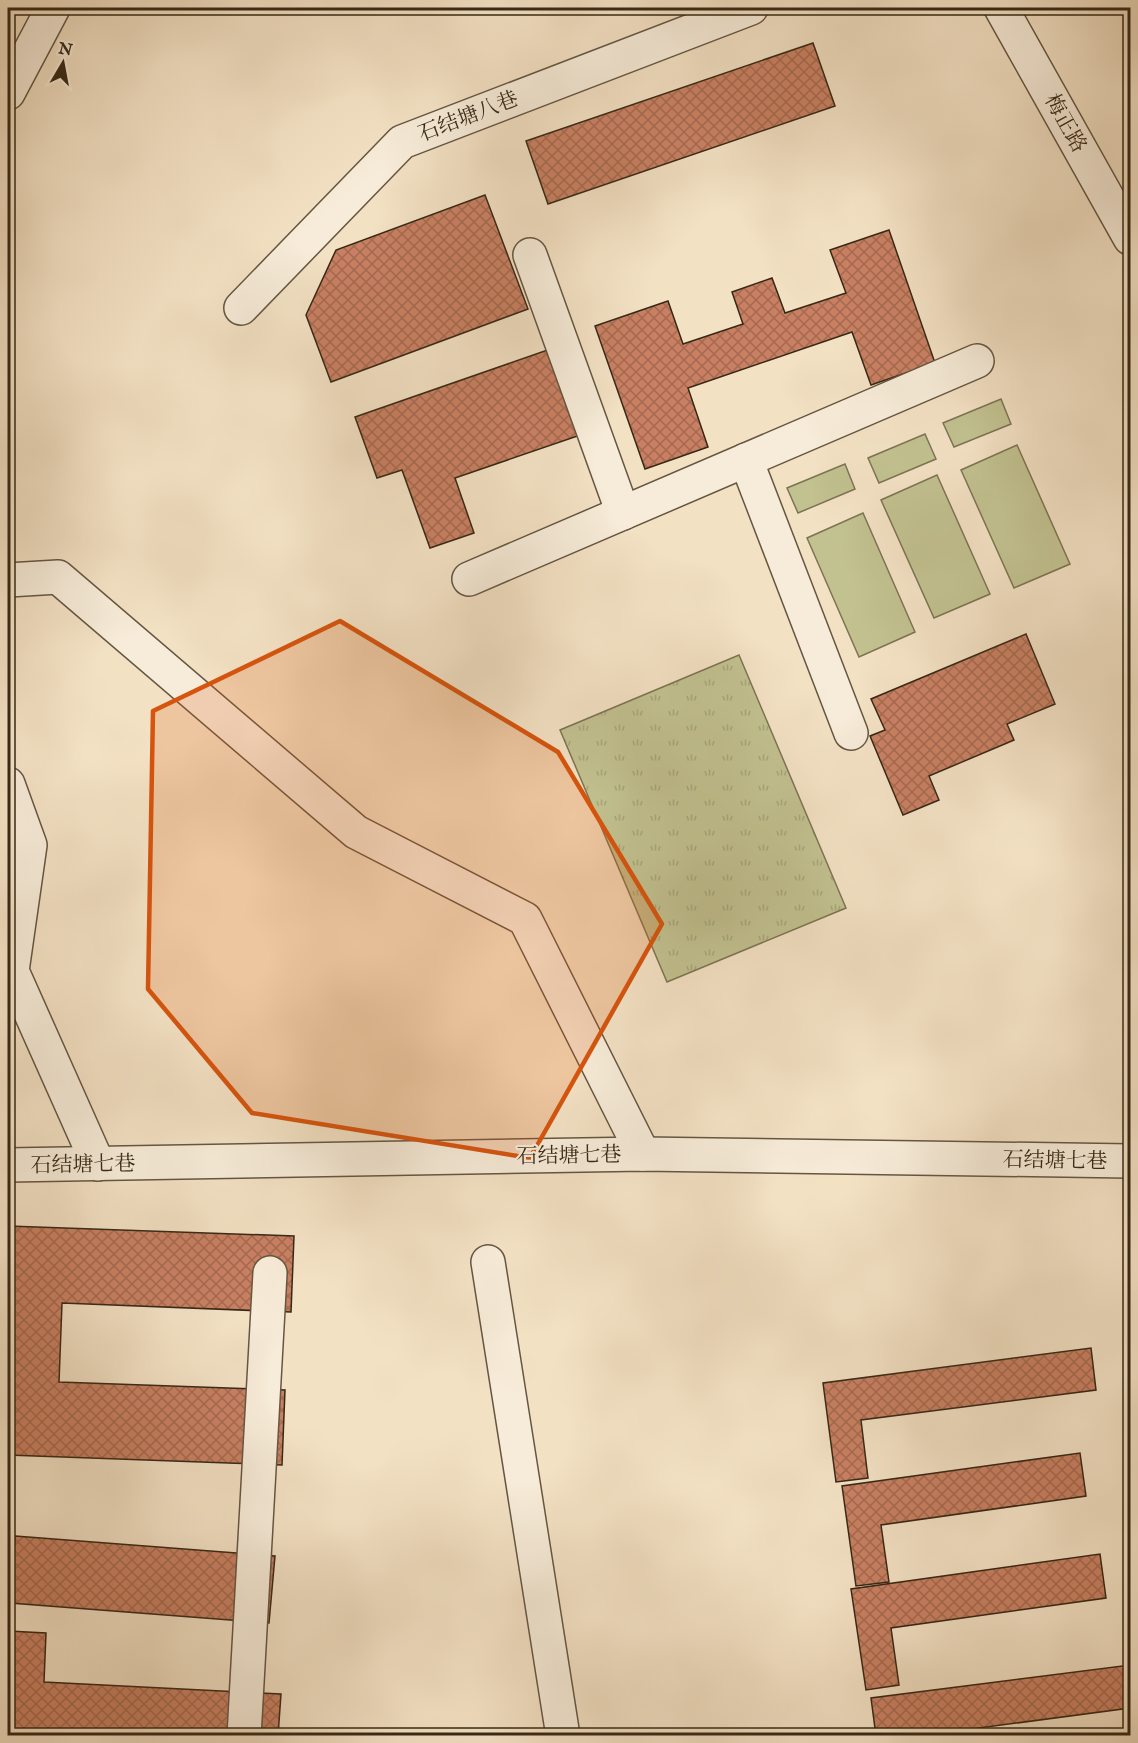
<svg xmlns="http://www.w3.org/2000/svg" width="1138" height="1743" font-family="'IM FELL English','Noto Serif SC',serif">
	<defs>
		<pattern id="grass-tufts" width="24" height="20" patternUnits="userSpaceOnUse" patternTransform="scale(1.5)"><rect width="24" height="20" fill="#c2c190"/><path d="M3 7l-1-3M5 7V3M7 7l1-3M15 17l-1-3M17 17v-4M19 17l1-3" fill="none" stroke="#a7a67b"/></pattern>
		<pattern id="building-cross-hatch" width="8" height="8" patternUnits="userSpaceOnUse" patternTransform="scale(1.5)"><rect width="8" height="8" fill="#c98062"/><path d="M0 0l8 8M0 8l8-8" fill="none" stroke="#a46950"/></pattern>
	</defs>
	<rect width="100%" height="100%" fill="#f3e1c4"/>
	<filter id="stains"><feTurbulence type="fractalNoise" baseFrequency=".00333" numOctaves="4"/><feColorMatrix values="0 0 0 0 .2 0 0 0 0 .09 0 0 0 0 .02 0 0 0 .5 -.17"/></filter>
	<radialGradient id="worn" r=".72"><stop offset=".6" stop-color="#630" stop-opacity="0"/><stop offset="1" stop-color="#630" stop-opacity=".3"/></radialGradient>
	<!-- grass -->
	<path fill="url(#grass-tufts)" stroke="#7c7453" stroke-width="1.5" d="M 739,655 L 846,908 L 667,982 L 560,730 Z"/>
	<!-- pitch -->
	<g fill="#c2c190" stroke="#7c7453" stroke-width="1.5">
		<path d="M 1001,399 L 1011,424 L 954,447 L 943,423 Z"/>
		<path d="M 925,434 L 936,459 L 879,483 L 868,458 Z"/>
		<path d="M 1017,445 L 1070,564 L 1014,588 L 961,470 Z"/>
		<path d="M 845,464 L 855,489 L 798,513 L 787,488 Z"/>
		<path d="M 937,475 L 990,594 L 934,618 L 881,500 Z"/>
		<path d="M 863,513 L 915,632 L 859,657 L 807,538 Z"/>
	</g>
	<!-- building -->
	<g fill="url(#building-cross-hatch)" stroke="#362816" stroke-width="1.5">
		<path d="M 813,43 L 835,106 L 548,204 L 526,141 Z"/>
		<path d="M 485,195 L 528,309 L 331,382 L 306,315 L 336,250 Z"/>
		<path d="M 889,230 L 935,363 L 871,385 L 852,332 L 688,388 L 708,447 L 645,469 L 595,326 L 668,301 L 683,344 L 743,324 L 732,292 L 772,278 L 785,313 L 846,293 L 830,250 Z"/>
		<path d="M 562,345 L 592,431 L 455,478 L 474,533 L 430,548 L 402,470 L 377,478 L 355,417 Z"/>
		<path d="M 1026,634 L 1055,704 L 1007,724 L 1014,740 L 929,776 L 939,800 L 903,815 L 870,736 L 885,730 L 871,699 Z"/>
		<path d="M 8,1226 L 294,1236 L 291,1312 L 62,1303 L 59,1382 L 285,1390 L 282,1465 L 8,1455 Z"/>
		<path d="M 1091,1348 L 1096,1390 L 861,1420 L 868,1478 L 836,1482 L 823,1383 Z"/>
		<path d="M 1080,1453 L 1086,1496 L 881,1525 L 889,1582 L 856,1586 L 842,1486 Z"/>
		<path d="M 15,1536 L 275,1556 L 269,1623 L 10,1603 Z"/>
		<path d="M 1100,1554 L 1106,1598 L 891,1628 L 899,1685 L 866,1690 L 851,1589 Z"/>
		<path d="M 8,1631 L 46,1633 L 44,1682 L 281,1694 L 278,1736 L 8,1736 Z"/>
		<path d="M 1130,1665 L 1130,1708 L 919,1736 L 876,1736 L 871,1698 Z"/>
	</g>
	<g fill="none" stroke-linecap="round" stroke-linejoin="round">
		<!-- minor casing -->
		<g stroke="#655642" stroke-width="36">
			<g id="minor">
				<path d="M 1001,8 L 1130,238"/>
				<path d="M 8,93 L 53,8"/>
				<path d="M 530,255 L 623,513"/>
				<path d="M 241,308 L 402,142 L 751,8"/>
				<path d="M 746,460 L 851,733"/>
				<path d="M 469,579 L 977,361"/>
				<path d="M 8,580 L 58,577 L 356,832 L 525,919 L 643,1154"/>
				<path d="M 8,784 L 30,845 L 12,971 L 98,1164"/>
				<path d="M 8,1165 L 643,1154 L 1130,1161"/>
				<path d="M 488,1262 L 563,1736"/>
				<path d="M 244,1736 L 270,1273"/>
			</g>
		</g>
		<!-- minor -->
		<use href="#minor" stroke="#f7ecd9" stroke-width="33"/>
	</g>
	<!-- marked area -->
	<path fill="#d6540d" fill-opacity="0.2" stroke="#d6540d" stroke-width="4.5" stroke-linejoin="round" d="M 340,621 L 558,752 L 662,924 L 530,1158 L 252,1113 L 148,989 L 153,711 Z"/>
	<g text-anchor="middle" stroke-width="4.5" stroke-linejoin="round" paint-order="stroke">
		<!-- street labels -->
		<g font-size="21" fill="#362816" stroke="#f7ecd9">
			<text transform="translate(468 116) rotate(-21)" y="7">石结塘八巷</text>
			<text transform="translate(1066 123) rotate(61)" y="7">梅正路</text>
			<text transform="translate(569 1155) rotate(-1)" y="7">石结塘七巷</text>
			<text transform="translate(1055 1160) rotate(1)" y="7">石结塘七巷</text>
			<text transform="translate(83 1164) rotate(-1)" y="7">石结塘七巷</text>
		</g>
	</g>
	<!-- margin -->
	<rect width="1138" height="1743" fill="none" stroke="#f3e1c4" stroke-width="30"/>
	<rect x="9" y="9" width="1120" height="1725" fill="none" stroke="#362816" stroke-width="3"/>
	<rect x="15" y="15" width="1108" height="1713" fill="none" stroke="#362816" stroke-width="1.5"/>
	<!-- north arrow -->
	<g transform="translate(63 63) rotate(10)" stroke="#f7ecd9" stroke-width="4.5" paint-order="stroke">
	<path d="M0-4.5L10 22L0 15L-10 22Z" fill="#362816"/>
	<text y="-9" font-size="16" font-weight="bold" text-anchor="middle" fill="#362816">N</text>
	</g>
	<rect width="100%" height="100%" filter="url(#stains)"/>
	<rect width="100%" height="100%" fill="url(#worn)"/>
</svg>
